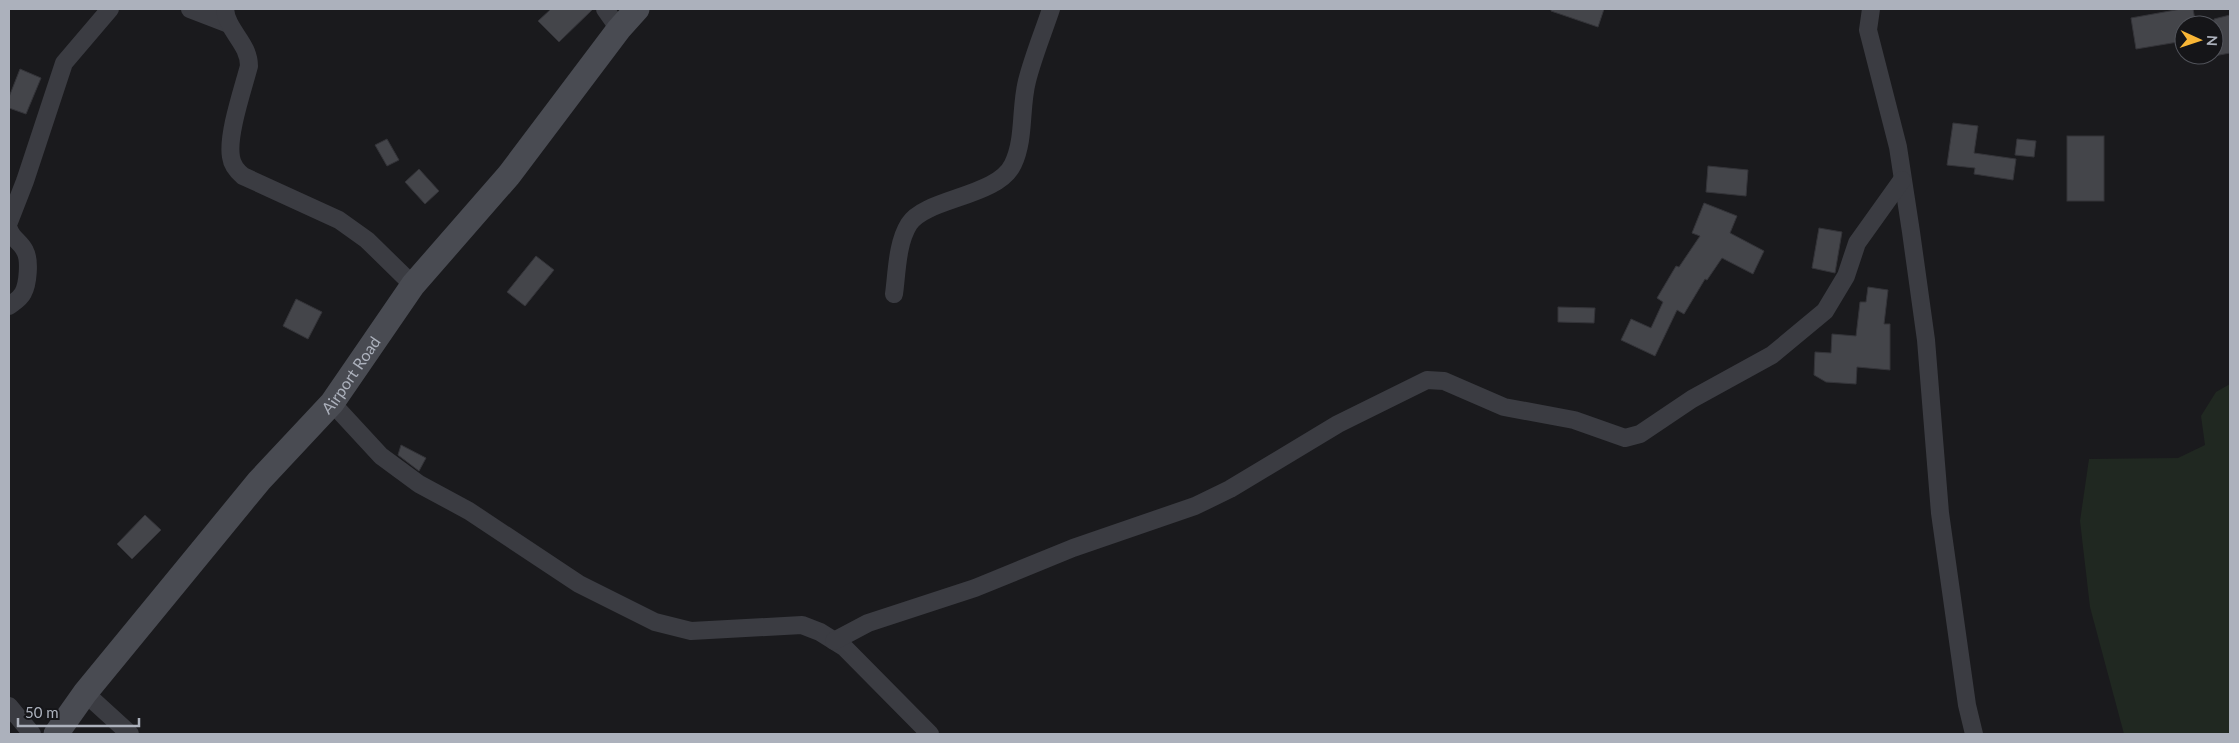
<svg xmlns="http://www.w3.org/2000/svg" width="2239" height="743" font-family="Lato,sans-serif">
	<rect width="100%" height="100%" fill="#1a1a1d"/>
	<!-- green -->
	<path fill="#202821" d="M 2230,384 L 2230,734 L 2124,734 L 2090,607 L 2080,521 L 2089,459 L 2178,458 L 2205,445 L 2201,416 L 2216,392 Z"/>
	<!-- building -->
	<g fill="#44454a" stroke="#343439">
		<path d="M 551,9 L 593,9 L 559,42 L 538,21 Z"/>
		<path d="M 1551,9 L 1604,9 L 1598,27 L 1551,11 Z"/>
		<path d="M 2181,9 L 2193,9 L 2196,25 L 2184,25 L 2184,41 L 2136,49 L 2131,18 Z"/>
		<path d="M 2230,15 L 2230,53 L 2214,56 L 2214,19 Z"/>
		<path d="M 20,69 L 41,78 L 26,114 L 9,108 L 9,97 Z"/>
		<path d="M 1953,123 L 1978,126 L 1974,153 L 2016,159 L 2013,180 L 1974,174 L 1975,168 L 1947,165 Z"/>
		<rect x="2067" y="136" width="37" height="65"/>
		<path d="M 387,139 L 399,160 L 387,166 L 375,145 Z"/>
		<path d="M 2017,139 L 2036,141 L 2034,157 L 2015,155 Z"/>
		<path d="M 1708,166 L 1748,170 L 1746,196 L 1706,192 Z"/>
		<path d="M 419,169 L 439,191 L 425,204 L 405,182 Z"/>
		<path d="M 1704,203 L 1737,216 L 1730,233 L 1764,251 L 1753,274 L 1722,258 L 1707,280 L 1705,279 L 1684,314 L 1677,310 L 1655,356 L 1621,340 L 1631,319 L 1651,328 L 1663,302 L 1657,298 L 1676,266 L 1679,267 L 1700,236 L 1692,233 Z"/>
		<path d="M 1819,228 L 1842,232 L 1835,273 L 1812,268 Z"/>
		<path d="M 536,256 L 554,270 L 525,306 L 507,292 Z"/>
		<path d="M 1868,287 L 1888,290 L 1884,324 L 1890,324 L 1890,370 L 1857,367 L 1856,384 L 1826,382 L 1814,375 L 1815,352 L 1831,353 L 1832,334 L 1856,336 L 1860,302 L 1866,302 Z"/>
		<path d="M 296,299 L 322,312 L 308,339 L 283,326 Z"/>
		<path d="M 1558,307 L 1595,308 L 1594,323 L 1558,322 Z"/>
		<path d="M 401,445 L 426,458 L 419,471 L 398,455 Z"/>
		<path d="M 145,515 L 161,530 L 132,559 L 117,544 Z"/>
	</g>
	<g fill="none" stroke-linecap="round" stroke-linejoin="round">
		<!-- minor -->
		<g stroke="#3b3c42" stroke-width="18">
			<path d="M 190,9 L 229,24"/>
			<path d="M 225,9 C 227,31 249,43 249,66 C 243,89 227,135 231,157 C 232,165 237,171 243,176 L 339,220 L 367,240 L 413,285"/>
			<path d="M 605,9 L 619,29"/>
			<path d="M 1871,9 L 1868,30 L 1898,147 L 1911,232 L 1926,340 L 1940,513 L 1967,705 L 1974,734"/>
			<path d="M 9,222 L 25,181 L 64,63 L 110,9"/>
			<path d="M 9,229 C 12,239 21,242 25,251 C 30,260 28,284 23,293 C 20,299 14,302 9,306"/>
			<path d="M 894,294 C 897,272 897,243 909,224 C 925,198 998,197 1013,164 C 1025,139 1020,108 1027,81 C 1033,57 1043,33 1051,9"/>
			<path d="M 332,403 L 381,456 L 419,484 L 469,511 L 579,584 L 655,622 L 691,631 L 802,625 L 820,632 L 844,647 L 930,734"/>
			<path d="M 834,641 L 868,623 L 975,588 L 1073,548 L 1195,506 L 1230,489 L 1338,424 L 1427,380 L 1444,381 L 1504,407 L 1574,420 L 1625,438 L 1640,434 L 1692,399 L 1772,355 L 1825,311 L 1846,276 L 1857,243 L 1902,180"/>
			<path d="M 85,693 L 130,734"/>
			<path d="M 9,706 L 32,734"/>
		</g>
		<!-- secondary -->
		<path stroke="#494b52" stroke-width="25" id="s1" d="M 56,734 L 85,693 L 259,481 L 332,403 L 413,285 L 509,175 L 619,29 L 637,9"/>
	</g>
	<g text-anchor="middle" stroke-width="4.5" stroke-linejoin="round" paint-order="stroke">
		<!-- street labels -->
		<g font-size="16" fill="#acb1bc" stroke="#151518">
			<text dy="6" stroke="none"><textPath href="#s1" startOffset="465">Airport Road</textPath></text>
		</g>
	</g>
	<!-- border -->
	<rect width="2239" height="743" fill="none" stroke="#acb1bc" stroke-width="20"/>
	<!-- north arrow -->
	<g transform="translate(2199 40) rotate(93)"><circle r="24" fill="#151518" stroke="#51535a"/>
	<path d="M0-4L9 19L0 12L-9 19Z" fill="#f9b636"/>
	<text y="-8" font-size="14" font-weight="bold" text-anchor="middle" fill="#acb1bc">N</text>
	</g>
	<!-- scale -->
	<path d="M18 718v8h121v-8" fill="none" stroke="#acb1bc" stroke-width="2.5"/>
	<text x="25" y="718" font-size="15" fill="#acb1bc" stroke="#151518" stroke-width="4" paint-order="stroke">50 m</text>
</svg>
